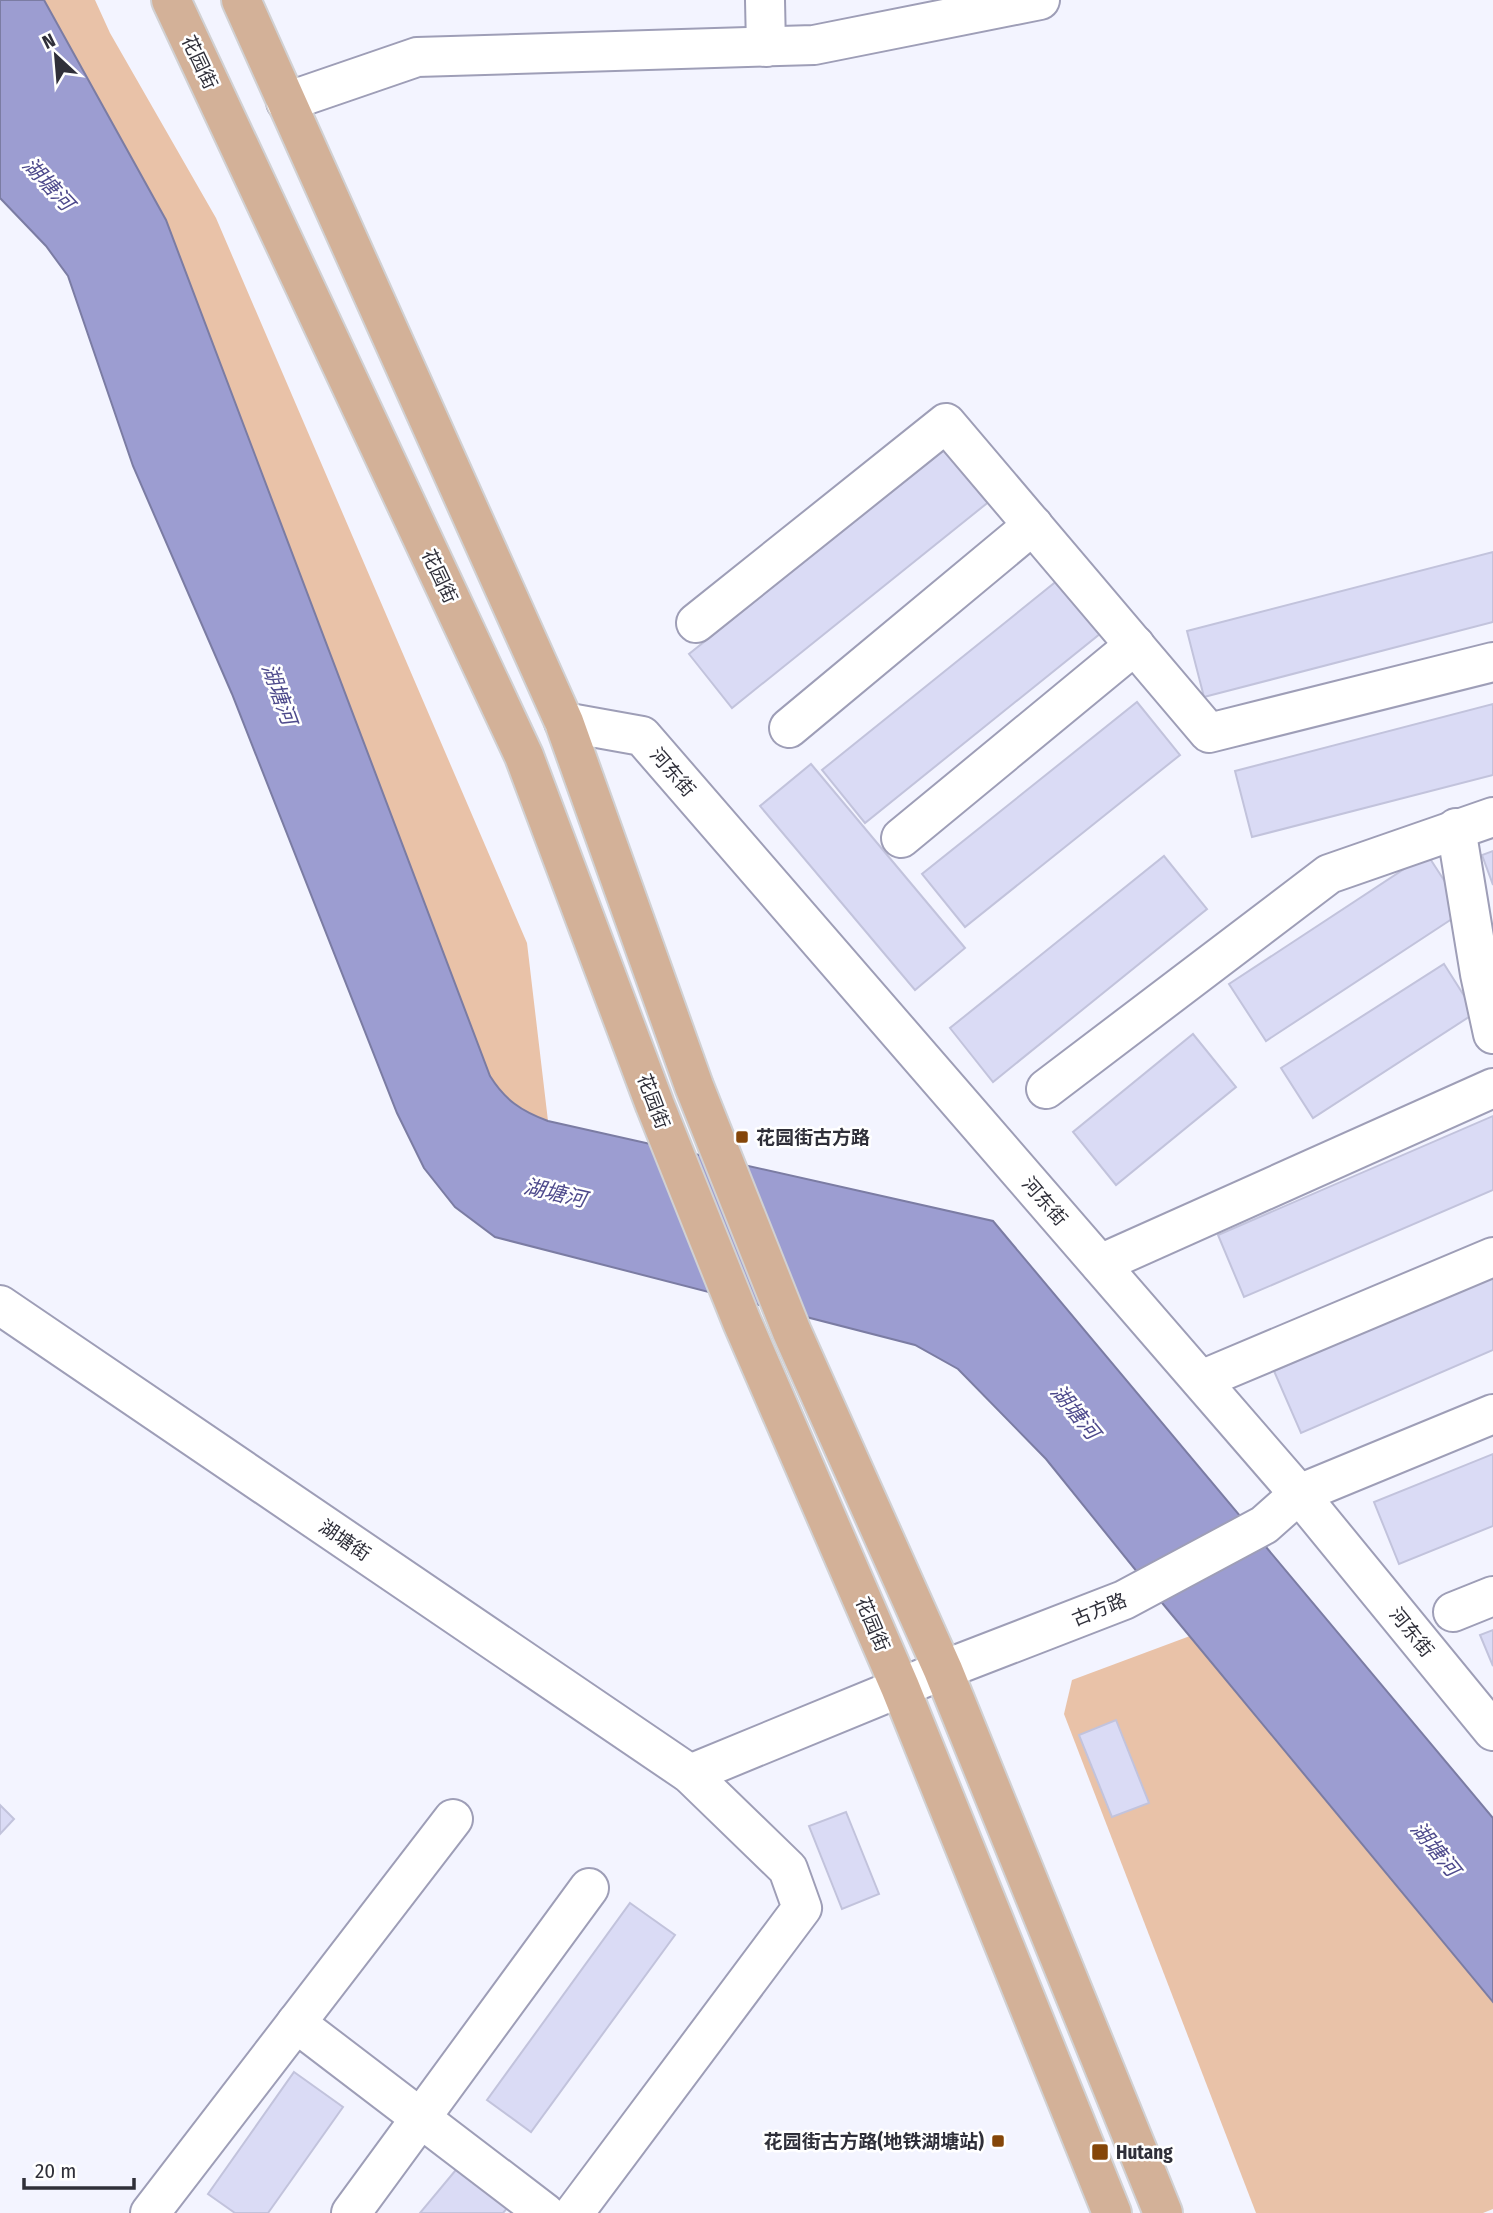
<svg xmlns="http://www.w3.org/2000/svg" width="1493" height="2213" font-family="'Fira Sans Condensed','Noto Sans SC',sans-serif">
	<rect width="100%" height="100%" fill="#f3f4ff"/>
	<!-- green -->
	<g fill="#e9c2a8">
		<path d="M 44,0 L 95,0 L 110,33 L 216,218 L 527,943 L 548,1121 C 521,1111 505,1100 490,1076 L 166,220 Z"/>
		<path d="M 1190,1636 L 1493,2002 L 1493,2209 L 1483,2213 L 1256,2213 L 1064,1714 L 1072,1680 Z"/>
	</g>
	<!-- water -->
	<path fill="#9c9dd1" stroke="#7b7ca3" stroke-width="2" d="M 0,0 L 44,0 L 166,220 L 490,1076 C 505,1100 521,1111 548,1121 L 993,1221 L 1493,1818 L 1493,2002 L 1163,1604 L 1046,1459 L 958,1369 L 915,1345 L 495,1237 L 455,1207 L 424,1168 L 397,1113 L 232,694 L 133,466 L 68,276 L 46,246 L 0,198 Z"/>
	<!-- building -->
	<g fill="#dadbf5" stroke="#c2c3dc" stroke-width="2">
		<path d="M 953,443 L 996,496 L 732,708 L 689,654 Z"/>
		<path d="M 1493,552 L 1493,622 L 1204,697 L 1187,631 Z"/>
		<path d="M 1058,580 L 1101,633 L 865,823 L 822,770 Z"/>
		<path d="M 1137,702 L 1180,755 L 965,927 L 922,874 Z"/>
		<path d="M 1493,704 L 1493,775 L 1252,837 L 1235,771 Z"/>
		<path d="M 811,764 L 965,948 L 915,990 L 760,806 Z"/>
		<path d="M 1493,851 L 1493,885 L 1482,855 Z"/>
		<path d="M 1427,854 L 1464,911 L 1266,1041 L 1229,984 Z"/>
		<path d="M 1164,856 L 1207,909 L 993,1082 L 950,1028 Z"/>
		<path d="M 1444,964 L 1475,1013 L 1313,1118 L 1281,1068 Z"/>
		<path d="M 1193,1034 L 1236,1087 L 1116,1185 L 1073,1132 Z"/>
		<path d="M 1493,1116 L 1493,1190 L 1244,1297 L 1218,1235 Z"/>
		<path d="M 1493,1275 L 1493,1350 L 1301,1433 L 1274,1371 Z"/>
		<path d="M 1493,1454 L 1493,1526 L 1399,1564 L 1374,1502 Z"/>
		<path d="M 1493,1630 L 1493,1666 L 1480,1635 Z"/>
		<path d="M 1116,1720 L 1149,1803 L 1112,1817 L 1079,1735 Z"/>
		<path d="M 0,1805 L 14,1819 L 0,1834 Z"/>
		<path d="M 846,1812 L 879,1894 L 842,1909 L 809,1826 Z"/>
		<path d="M 630,1903 L 675,1935 L 531,2132 L 487,2100 Z"/>
		<path d="M 294,2072 L 343,2107 L 268,2213 L 235,2213 L 208,2194 Z"/>
		<path d="M 460,2165 L 509,2206 L 503,2213 L 420,2213 Z"/>
	</g>
	<g fill="none" stroke-linecap="round" stroke-linejoin="round">
		<!-- minor casing -->
		<g stroke="#9e9eb7" stroke-width="42">
			<g id="minor">
				<path d="M 765,0 L 766,47"/>
				<path d="M 286,102 L 417,57 L 814,45 L 1040,0"/>
				<path d="M 696,623 L 946,423 L 1209,733 L 1493,662"/>
				<path d="M 564,722 L 642,736 L 1299,1494 L 1493,1731"/>
				<path d="M 789,728 L 1033,525"/>
				<path d="M 1456,828 L 1480,974 L 1493,1034"/>
				<path d="M 901,838 L 1135,645"/>
				<path d="M 1046,1089 L 1329,874 L 1493,817"/>
				<path d="M 1100,1264 L 1493,1088"/>
				<path d="M 0,1305 L 690,1774 L 788,1869 L 802,1908 L 574,2213"/>
				<path d="M 1201,1380 L 1493,1257"/>
				<path d="M 1453,1612 L 1493,1596"/>
				<path d="M 690,1774 L 943,1670 L 1124,1600 L 1264,1525 L 1299,1494 L 1493,1414"/>
				<path d="M 296,2023 L 545,2213"/>
				<path d="M 150,2213 L 453,1819"/>
				<path d="M 351,2213 L 589,1888"/>
			</g>
		</g>
		<!-- major casing -->
		<g stroke="#d1d1d3" stroke-width="42">
			<g id="major">
				<path d="M 171,0 L 524,756 L 655,1105 L 742,1322 L 900,1687 L 1112,2213"/>
				<path d="M 241,0 L 564,722 L 694,1086 L 792,1332 L 943,1670 L 1163,2213"/>
			</g>
		</g>
		<!-- minor -->
		<use href="#minor" stroke="#fff" stroke-width="38"/>
		<!-- major -->
		<use href="#major" stroke="#d3b198" stroke-width="38"/>
	</g>
	<!-- markers -->
	<g fill="#854609" stroke="#fff" stroke-width="2.5">
		<rect x="735" y="1130" width="14" height="14" rx="3.5"/>
		<rect x="991" y="2134" width="14" height="14" rx="3.5"/>
		<rect x="1091" y="2143" width="18" height="18" rx="3.5"/>
	</g>
	<g text-anchor="middle" stroke-width="5" stroke-linejoin="round" paint-order="stroke">
		<!-- street labels -->
		<g font-size="19" fill="#2f2f39" stroke="#fff">
			<text transform="translate(200 62) rotate(65)" y="7">花园街</text>
			<text transform="translate(440 576) rotate(65)" y="7">花园街</text>
			<text transform="translate(673 772) rotate(49)" y="7">河东街</text>
			<text transform="translate(654 1101) rotate(69)" y="7">花园街</text>
			<text transform="translate(1045 1201) rotate(49)" y="7">河东街</text>
			<text transform="translate(345 1540) rotate(34)" y="7">湖塘街</text>
			<text transform="translate(1099 1609) rotate(-22)" y="7">古方路</text>
			<text transform="translate(873 1624) rotate(67)" y="7">花园街</text>
			<text transform="translate(1412 1632) rotate(51)" y="7">河东街</text>
		</g>
		<!-- poi labels -->
		<g font-size="19" font-weight="bold" fill="#2f2f39" stroke="#fff" text-anchor="start">
			<text x="756" y="1144">花园街古方路</text>
			<text x="984" y="2148" text-anchor="end">花园街古方路(地铁湖塘站)</text>
			<text x="1116" y="2159">Hutang</text>
		</g>
		<!-- water labels -->
		<g font-size="21" font-style="italic" fill="#4e4a8c" stroke="#fff">
			<text transform="translate(48 184) rotate(47)" y="7">湖塘河</text>
			<text transform="translate(279 694) rotate(70)" y="7">湖塘河</text>
			<text transform="translate(555 1193) rotate(13)" y="7">湖塘河</text>
			<text transform="translate(1075 1412) rotate(51)" y="7">湖塘河</text>
			<text transform="translate(1435 1849) rotate(51)" y="7">湖塘河</text>
		</g>
	</g>
	<!-- north arrow -->
	<g transform="translate(56 56) rotate(334)" stroke="#ffffff" stroke-width="5" paint-order="stroke">
	<path d="M0-5L12 26L0 18L-12 26Z" fill="#2f2f39"/>
	<text y="-10" font-size="19" font-weight="bold" text-anchor="middle" fill="#2f2f39">N</text>
	</g>
	<!-- scale -->
	<path d="M24 2178v10h110v-10" fill="none" stroke="#2f2f39" stroke-width="3.5"/>
	<text x="35" y="2178" font-size="21" fill="#2f2f39" stroke="#ffffff" stroke-width="5" paint-order="stroke">20 m</text>
</svg>
